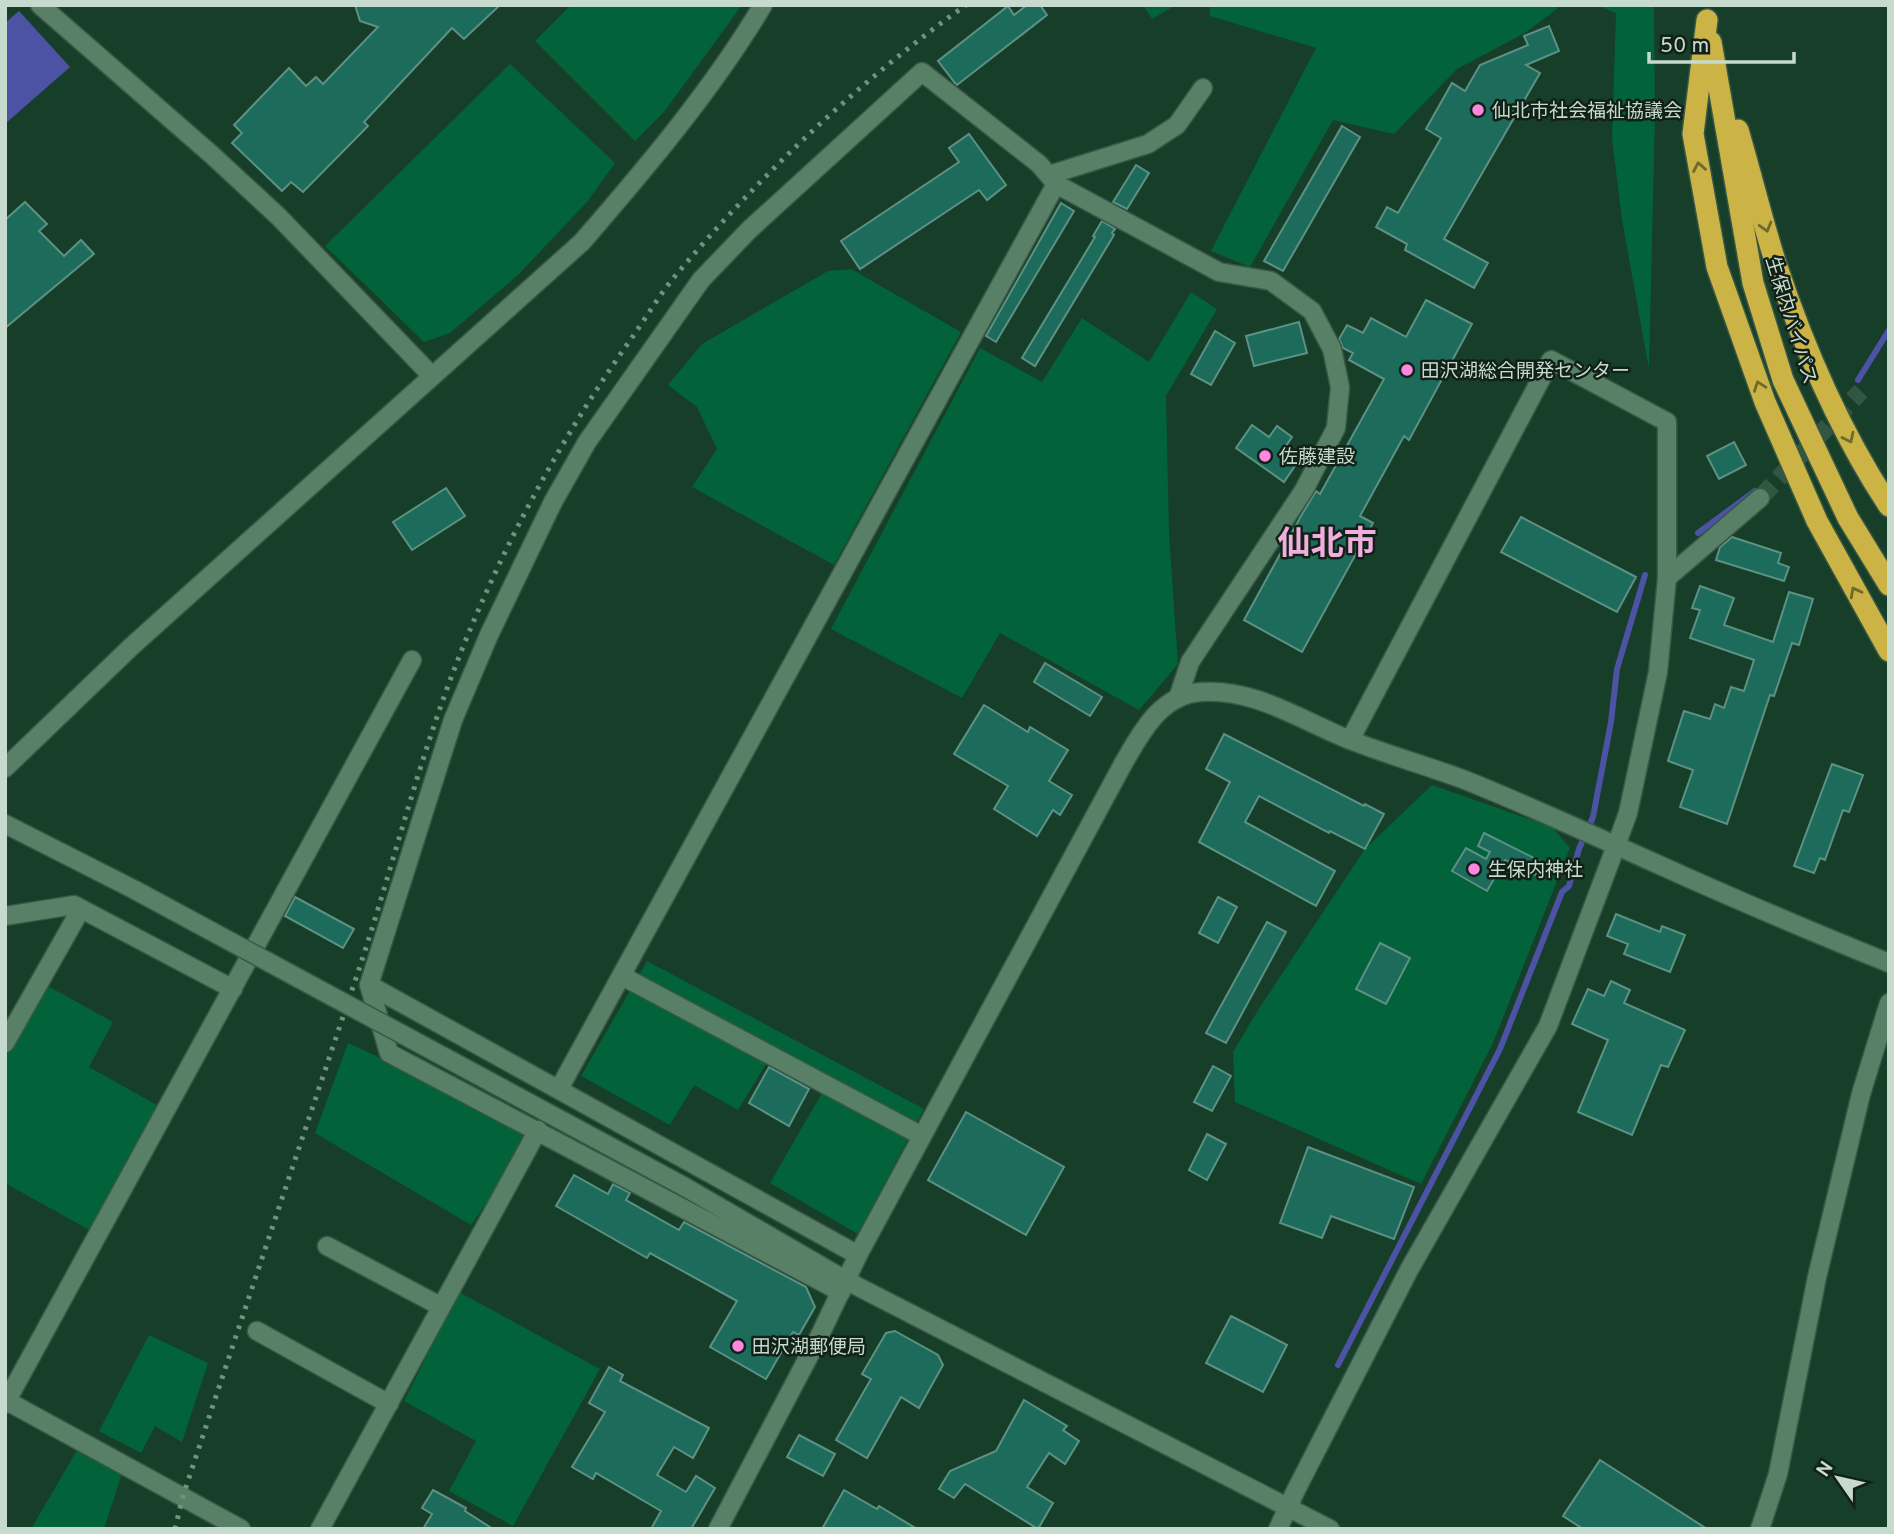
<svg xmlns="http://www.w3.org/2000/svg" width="1894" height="1534" font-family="Overpass,'Noto Sans JP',sans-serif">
	<rect width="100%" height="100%" fill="#173e29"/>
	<!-- green -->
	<g fill="#026239">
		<path d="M 571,5 L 742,5 L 664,112 L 635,141 L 535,41 Z"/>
		<path d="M 1143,5 L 1176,5 L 1152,19 Z"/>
		<path d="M 1209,5 L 1562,5 L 1525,33 L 1457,69 L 1394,134 L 1333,120 L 1250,267 L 1211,251 L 1316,48 L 1210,16 Z"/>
		<path d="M 1595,5 L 1654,5 L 1655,115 L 1649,369 L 1622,220 L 1612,138 L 1616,13 Z"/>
		<path d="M 510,64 L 615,163 L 587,202 L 518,275 L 450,333 L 424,342 L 325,246 Z"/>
		<path d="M 851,269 L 961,332 L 834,565 L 692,487 L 717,449 L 697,407 L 668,385 L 702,344 L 828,271 Z"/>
		<path d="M 1191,292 L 1217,309 L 1166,396 L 1169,534 L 1178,664 L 1139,710 L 1000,633 L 962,698 L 831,629 L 980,348 L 1042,382 L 1082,318 L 1149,362 Z"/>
		<path d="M 1432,785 L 1552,827 L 1570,848 L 1493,1043 L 1421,1184 L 1235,1102 L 1233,1052 L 1260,1007 L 1365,849 Z"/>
		<path d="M 647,961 L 924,1109 L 858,1234 L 770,1183 L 826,1086 L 771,1056 L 738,1110 L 694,1085 L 670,1125 L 581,1076 Z"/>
		<path d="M 46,985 L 113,1022 L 89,1067 L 162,1108 L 93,1232 L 5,1183 L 5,1058 Z"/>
		<path d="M 348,1043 L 538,1130 L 471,1225 L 315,1133 Z"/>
		<path d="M 459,1292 L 600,1369 L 513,1526 L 449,1491 L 476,1441 L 404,1401 Z"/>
		<path d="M 149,1335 L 208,1363 L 182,1442 L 155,1426 L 141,1453 L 99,1431 Z"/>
		<path d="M 79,1447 L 123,1470 L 104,1529 L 31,1529 Z"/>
	</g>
	<!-- water -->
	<path fill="#4c52a4" d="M 19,11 L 70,67 L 5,124 L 5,23 Z"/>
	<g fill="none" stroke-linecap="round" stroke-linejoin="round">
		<!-- stream -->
		<g stroke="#4c52a4" stroke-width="6">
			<path d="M 1858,380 L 1889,330"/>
			<path d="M 1698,533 L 1755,491"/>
			<path d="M 1338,1365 L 1500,1049 L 1562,892 L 1569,886 L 1579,849 L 1593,817 L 1611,722 L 1617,669 L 1645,575"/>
		</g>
	</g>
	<!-- building -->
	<g fill="#1d6b5b" stroke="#5d9184" stroke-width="2">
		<path d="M 355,5 L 500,5 L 464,39 L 452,28 L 364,122 L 368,126 L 303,192 L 291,182 L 282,191 L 232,143 L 242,133 L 234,125 L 289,68 L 306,86 L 316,77 L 323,84 L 378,27 L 360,21 Z"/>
		<path d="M 1027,5 L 1040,5 L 1047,15 L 957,85 L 955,83 L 938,61 L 1008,6 L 1014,15 Z"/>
		<path d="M 1549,26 L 1559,51 L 1526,65 L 1540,73 L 1444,239 L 1488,263 L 1474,288 L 1405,250 L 1407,244 L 1376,227 L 1387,207 L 1398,213 L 1441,138 L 1426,129 L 1452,83 L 1465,91 L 1480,65 L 1528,45 L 1524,36 Z"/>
		<path d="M 1342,126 L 1360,137 L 1283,271 L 1264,261 Z"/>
		<path d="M 969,134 L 1006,185 L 987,200 L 979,190 L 860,269 L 841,241 L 959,162 L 949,148 Z"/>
		<path d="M 1136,165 L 1149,173 L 1127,209 L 1113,202 Z"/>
		<path d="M 25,202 L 47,224 L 39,231 L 64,256 L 81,240 L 94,254 L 5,328 L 5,220 Z"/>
		<path d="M 1061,203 L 1074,211 L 996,342 L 986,336 Z"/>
		<path d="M 1102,221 L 1115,229 L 1112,233 L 1114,235 L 1035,366 L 1022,358 L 1095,237 L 1093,236 Z"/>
		<path d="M 1426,300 L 1472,324 L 1409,440 L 1404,436 L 1360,516 L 1373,523 L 1302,652 L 1244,620 L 1301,516 L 1316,491 L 1320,494 L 1384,379 L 1349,360 L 1353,353 L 1343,348 L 1339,339 L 1347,325 L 1363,333 L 1371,318 L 1406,337 Z"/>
		<path d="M 1299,322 L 1307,353 L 1254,366 L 1246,336 Z"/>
		<path d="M 1215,331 L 1235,343 L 1211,385 L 1191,374 Z"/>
		<path d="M 1252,425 L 1269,437 L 1277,426 L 1292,437 L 1284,449 L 1299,460 L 1284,482 L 1236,448 Z"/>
		<path d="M 1734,442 L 1746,465 L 1719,479 L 1707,456 Z"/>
		<path d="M 446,488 L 465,516 L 412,550 L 393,522 Z"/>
		<path d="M 1521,517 L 1636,577 L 1617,612 L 1501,552 Z"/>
		<path d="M 1732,537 L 1781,553 L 1778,563 L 1789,567 L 1784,581 L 1716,560 L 1720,547 Z"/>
		<path d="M 1700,586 L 1734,598 L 1724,625 L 1773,642 L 1789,592 L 1813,599 L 1799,645 L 1792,643 L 1774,696 L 1770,695 L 1727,824 L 1680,807 L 1693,770 L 1668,761 L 1684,711 L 1710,719 L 1715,704 L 1724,708 L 1731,687 L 1744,691 L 1754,660 L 1690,638 L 1700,610 L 1692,608 Z"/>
		<path d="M 1045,663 L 1102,697 L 1090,716 L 1034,682 Z"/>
		<path d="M 984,705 L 1028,732 L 1030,727 L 1068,750 L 1049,781 L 1072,795 L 1060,815 L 1053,810 L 1037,836 L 994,809 L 1008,786 L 954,754 Z"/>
		<path d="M 1224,734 L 1364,806 L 1365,804 L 1384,814 L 1365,849 L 1330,831 L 1329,833 L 1259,796 L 1245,822 L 1335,871 L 1316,906 L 1199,842 L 1230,782 L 1206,769 Z"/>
		<path d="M 1832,764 L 1863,775 L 1849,812 L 1843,810 L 1825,860 L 1820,858 L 1814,873 L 1794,866 Z"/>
		<path d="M 1484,833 L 1542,862 L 1535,875 L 1505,860 L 1487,891 L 1452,871 L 1466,848 L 1486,859 L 1490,852 L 1478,846 Z"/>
		<path d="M 295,897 L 354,929 L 343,948 L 285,916 Z"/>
		<path d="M 1218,897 L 1237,907 L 1218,943 L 1199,933 Z"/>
		<path d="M 1616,914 L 1660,932 L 1662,926 L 1685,935 L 1670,972 L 1624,954 L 1628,944 L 1607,936 Z"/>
		<path d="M 1267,922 L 1286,932 L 1226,1043 L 1206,1033 Z"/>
		<path d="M 1380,943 L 1410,958 L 1386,1004 L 1356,989 Z"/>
		<path d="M 1611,981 L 1630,990 L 1624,1003 L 1685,1030 L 1668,1067 L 1661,1065 L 1632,1135 L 1578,1112 L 1608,1040 L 1572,1024 L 1588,989 L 1604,996 Z"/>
		<path d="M 1213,1066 L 1231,1076 L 1212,1111 L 1194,1102 Z"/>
		<path d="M 769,1067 L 809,1089 L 789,1126 L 749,1103 Z"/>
		<path d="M 966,1112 L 1064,1167 L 1026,1235 L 928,1180 Z"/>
		<path d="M 1207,1134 L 1226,1144 L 1207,1180 L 1189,1170 Z"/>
		<path d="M 1308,1147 L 1414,1187 L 1394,1239 L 1331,1216 L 1322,1238 L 1280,1223 Z"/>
		<path d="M 574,1175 L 608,1194 L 613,1184 L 630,1193 L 626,1200 L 679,1230 L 684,1222 L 806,1287 L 815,1307 L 799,1335 L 793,1332 L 766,1379 L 710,1347 L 737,1301 L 650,1253 L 647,1258 L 556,1206 Z"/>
		<path d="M 1231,1316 L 1287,1345 L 1263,1392 L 1206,1363 Z"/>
		<path d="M 895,1331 L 938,1355 L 943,1365 L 919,1408 L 901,1397 L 867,1458 L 836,1440 L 871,1379 L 862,1374 L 886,1333 Z"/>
		<path d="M 609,1367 L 623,1375 L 620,1381 L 709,1428 L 693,1458 L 674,1447 L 657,1475 L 686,1492 L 696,1476 L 715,1488 L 691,1529 L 651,1529 L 661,1511 L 596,1473 L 593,1479 L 572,1467 L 605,1412 L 589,1403 Z"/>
		<path d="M 1024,1400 L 1067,1426 L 1063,1430 L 1079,1441 L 1065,1464 L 1049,1453 L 1027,1487 L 1053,1503 L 1038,1529 L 965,1484 L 954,1498 L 939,1489 L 950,1471 L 996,1451 Z"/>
		<path d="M 799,1435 L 835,1454 L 823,1476 L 787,1457 Z"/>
		<path d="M 1600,1460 L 1707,1529 L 1583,1529 L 1563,1516 Z"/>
		<path d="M 433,1490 L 466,1508 L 465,1511 L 493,1529 L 423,1529 L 432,1514 L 422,1508 Z"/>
		<path d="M 844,1490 L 877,1509 L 879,1506 L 917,1529 L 822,1529 Z"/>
	</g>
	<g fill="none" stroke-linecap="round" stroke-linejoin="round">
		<!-- street-tunnel -->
		<path stroke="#315642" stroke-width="18" stroke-dasharray="18 9" stroke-linecap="butt" d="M 1760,498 L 1861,391"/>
		<!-- street casing -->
		<g stroke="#375846" stroke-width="21">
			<g id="street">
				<path d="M 40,5 L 212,155 L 279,217 L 432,376"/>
				<path d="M 1049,175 L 1148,144 L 1177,125 L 1203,88"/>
				<path d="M 1667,578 L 1760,498"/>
				<path d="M 1350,740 L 1551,360 L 1667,422 L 1667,578 L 1658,672 L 1628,813 L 1616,846"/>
				<path d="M 5,916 L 74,905 L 233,989"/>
				<path d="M 622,976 L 922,1136"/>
				<path d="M 369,985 L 858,1255"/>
				<path d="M 5,1043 L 81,909"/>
				<path d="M 559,1089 L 1056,184"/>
				<path d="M 327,1246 L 440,1306"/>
				<path d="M 841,1292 L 389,1053 L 369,985 L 453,720 L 489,635 L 553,502 L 587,442 L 701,280 L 749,230 L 922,72 L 1039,164 L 1056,184 L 1219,272 L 1271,281 L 1312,311 L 1332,349 L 1340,387 L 1336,428 L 1304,490 L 1190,662 L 1178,698"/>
				<path d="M 257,1331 L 389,1404"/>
				<path d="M 5,1400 L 241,1529"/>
				<path d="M 5,1404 L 412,660"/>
				<path d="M 320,1529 L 538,1130"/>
				<path d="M 1760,1529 L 1778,1474 L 1817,1277 L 1861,1094 L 1889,1003"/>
			</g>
		</g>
		<!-- secondary casing -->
		<g stroke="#375846" stroke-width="21">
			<g id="secondary">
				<path d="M 5,768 L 132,646 L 582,242 C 647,167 712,90 763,5"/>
				<path d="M 5,824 L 135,890"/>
				<path d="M 685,1187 L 847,1281 L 1330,1529"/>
				<path d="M 718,1529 L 820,1335 L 858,1255 L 1123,764 C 1141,733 1160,695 1201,692 C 1255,688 1302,721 1350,740 C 1388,755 1428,766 1465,780 C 1530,806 1592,835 1655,863 C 1732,898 1810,931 1889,963"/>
				<path d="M 1278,1529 L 1296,1490 L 1409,1270 L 1548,1026 L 1616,846"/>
			</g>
		</g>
		<!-- highway casing -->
		<g stroke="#375846" stroke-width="24">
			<g id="highway">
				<path d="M 1707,20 L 1693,134 L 1717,267 L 1765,402 L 1817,521 L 1889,651"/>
				<path d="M 1711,42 L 1753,283 L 1783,380 L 1848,518 L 1889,585"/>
				<path d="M 1738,130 C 1751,174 1762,220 1776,264 C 1804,348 1840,432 1889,506"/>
			</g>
		</g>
		<!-- street -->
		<use href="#street" stroke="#588067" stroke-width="18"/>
		<!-- secondary -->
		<use href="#secondary" stroke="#588067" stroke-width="18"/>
		<!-- highway -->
		<use href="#highway" stroke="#cbb345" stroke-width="21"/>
		<!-- rail -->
		<path stroke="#73917f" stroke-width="5" stroke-dasharray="3.5 7" stroke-linecap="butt" d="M 175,1529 L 183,1496 C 239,1326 296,1157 353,987 C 392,873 419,754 465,642 C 508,536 565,432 631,339 C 646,318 659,295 676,275 C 761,174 858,82 966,5"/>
		<!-- secondary-bridge casing -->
		<g stroke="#375846" stroke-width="21" stroke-linecap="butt">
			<path id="secondary-bridge" d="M 135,890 L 685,1187"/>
		</g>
		<!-- secondary-bridge -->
		<use href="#secondary-bridge" stroke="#588067" stroke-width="18"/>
	</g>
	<!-- one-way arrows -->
	<defs><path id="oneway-chevron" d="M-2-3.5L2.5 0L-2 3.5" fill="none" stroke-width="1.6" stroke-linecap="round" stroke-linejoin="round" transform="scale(1.75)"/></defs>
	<g stroke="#6e6a2e">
		<use href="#oneway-chevron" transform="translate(1699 167) rotate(-100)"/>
		<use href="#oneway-chevron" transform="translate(1766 227) rotate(74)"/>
		<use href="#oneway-chevron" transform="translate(1759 386) rotate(-110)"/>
		<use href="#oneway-chevron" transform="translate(1849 438) rotate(64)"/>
		<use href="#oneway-chevron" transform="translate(1855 592) rotate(-118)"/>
	</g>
	<!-- markers -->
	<g fill="#fd86e1" stroke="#112117" stroke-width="2.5">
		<circle cx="1478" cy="110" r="7"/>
		<circle cx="1407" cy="370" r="7"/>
		<circle cx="1265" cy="456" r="7"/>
		<circle cx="1474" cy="869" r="7"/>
		<circle cx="738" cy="1346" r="7"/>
	</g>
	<g text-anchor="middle" stroke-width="5" stroke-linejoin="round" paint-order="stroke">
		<!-- poi labels -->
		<g font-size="19" fill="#c6dbcd" stroke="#112117" text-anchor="start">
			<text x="1492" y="117">仙北市社会福祉協議会</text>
			<text x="1421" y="377">田沢湖総合開発センター</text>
			<text x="1279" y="463">佐藤建設</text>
			<text x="1488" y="876">生保内神社</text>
			<text x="752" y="1353">田沢湖郵便局</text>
		</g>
		<!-- street labels -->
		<g font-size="19" fill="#c6dbcd" stroke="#112117">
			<text transform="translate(1792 320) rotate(73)" y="7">生保内バイパス</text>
		</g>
		<!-- town labels -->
		<g font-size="33" font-weight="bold" fill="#f0adde" stroke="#112117">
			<text x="1327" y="554">仙北市</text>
		</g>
	</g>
	<!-- border -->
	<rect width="1894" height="1534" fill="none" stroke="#c6dbcd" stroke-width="14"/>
	<!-- north arrow -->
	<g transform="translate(1838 1478) rotate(304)" stroke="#112117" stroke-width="5" paint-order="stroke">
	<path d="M0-5L12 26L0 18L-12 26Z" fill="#c6dbcd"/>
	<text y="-10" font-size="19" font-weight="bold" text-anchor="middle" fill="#c6dbcd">N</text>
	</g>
	<!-- scale -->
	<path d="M1649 52v10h145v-10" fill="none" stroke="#c6dbcd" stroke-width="3.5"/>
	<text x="1660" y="52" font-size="21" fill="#c6dbcd" stroke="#112117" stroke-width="5" paint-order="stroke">50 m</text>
</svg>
